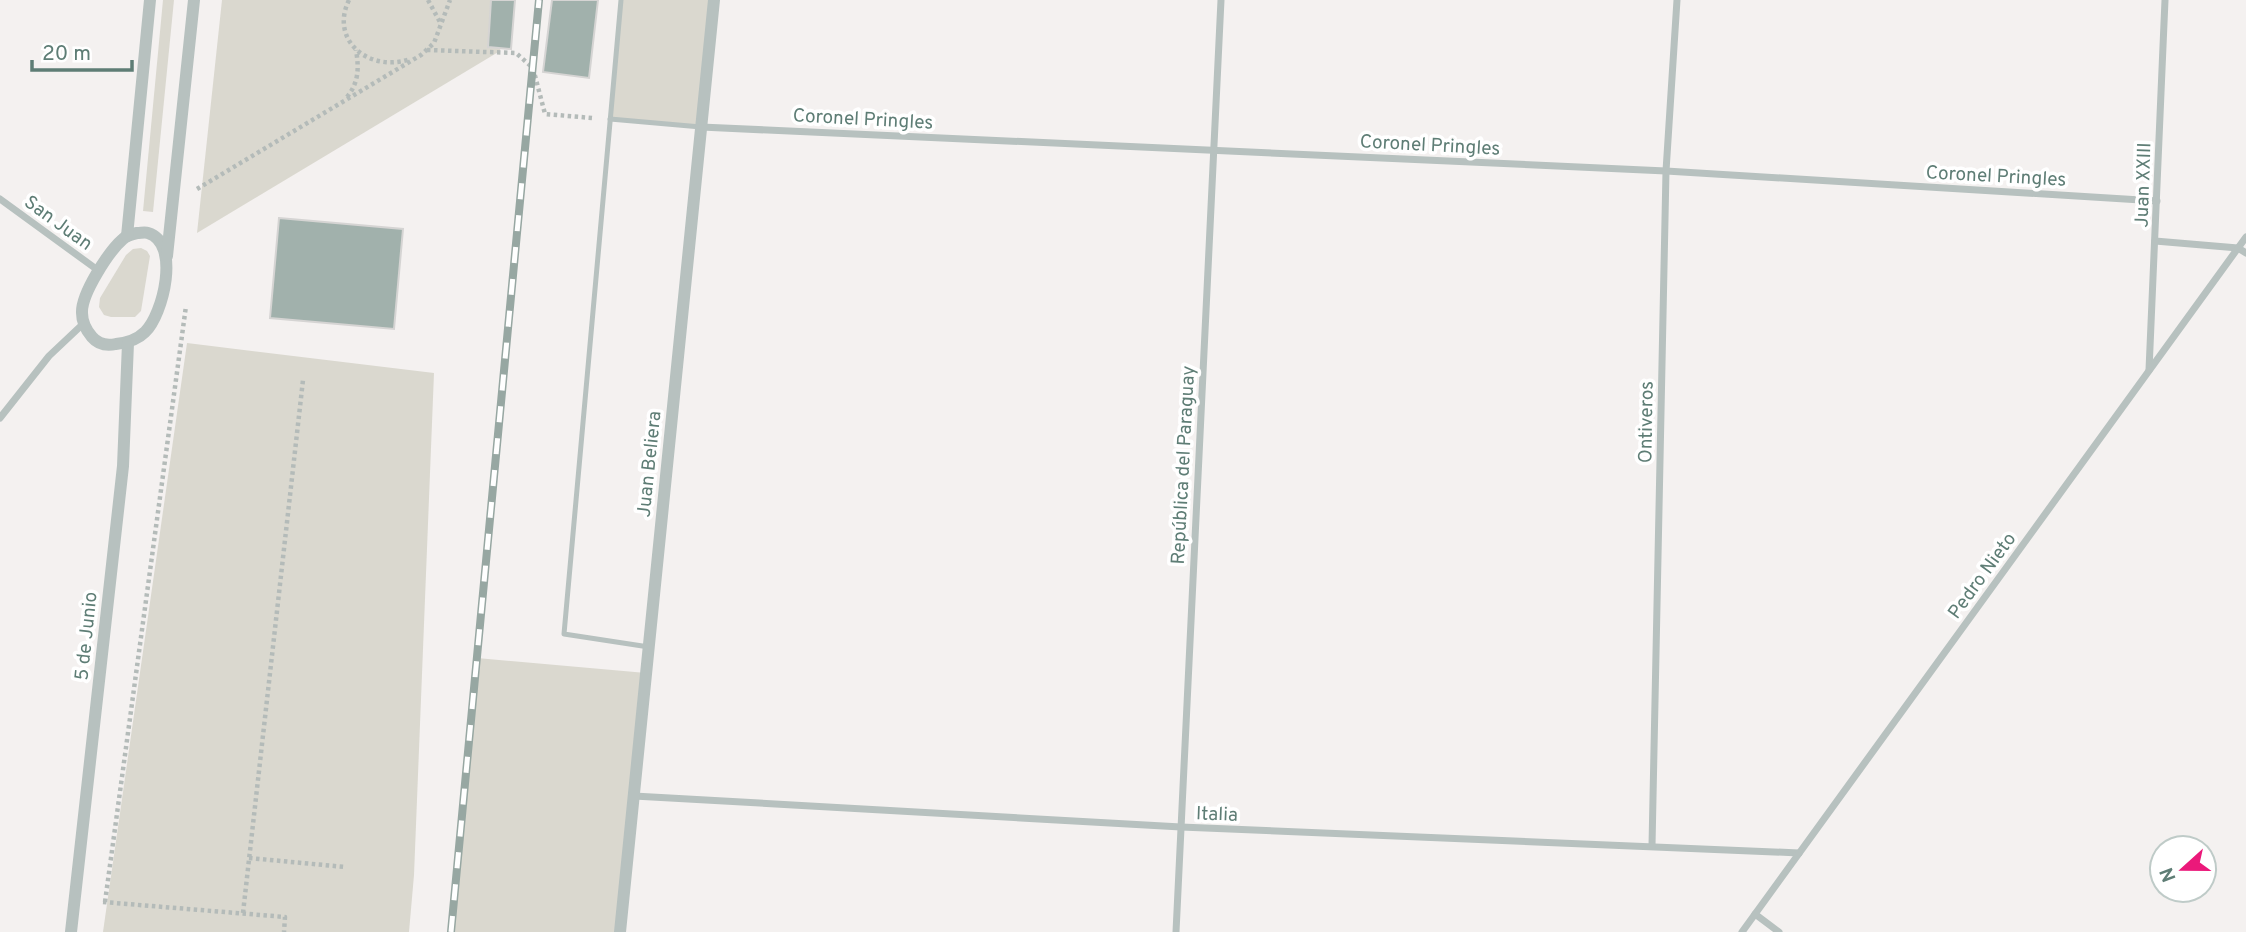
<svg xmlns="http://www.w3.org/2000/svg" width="2246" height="932" font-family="Overpass,sans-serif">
	<rect width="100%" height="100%" fill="#f4f1f0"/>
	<!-- green -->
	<g fill="#dad8cf">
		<path d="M 163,0 L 174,0 L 153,212 L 143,211 Z"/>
		<path d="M 222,0 L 506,0 L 500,51 L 197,233 Z"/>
		<path d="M 621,0 L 714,0 L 701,127 L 610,119 Z"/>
		<path d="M 141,248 L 147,251 L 150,256 L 141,311 L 135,317 L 111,317 L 104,315 L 99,307 L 100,298 L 126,255 L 133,249 Z"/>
		<path d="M 187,343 L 434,373 L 414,875 L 409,932 L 103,932 Z"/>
		<path d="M 477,658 L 646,673 L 620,932 L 451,932 Z"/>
	</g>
	<!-- building -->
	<g fill="#a1b1ac" stroke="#d5d4d3" stroke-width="2">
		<path d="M 491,0 L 515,0 L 511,49 L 488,47 Z"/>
		<path d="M 552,0 L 598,0 L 589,78 L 543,72 Z"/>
		<path d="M 279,218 L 403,229 L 394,329 L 270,318 Z"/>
	</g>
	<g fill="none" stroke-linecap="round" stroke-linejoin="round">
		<!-- path -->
		<g stroke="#b4bbb9" stroke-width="4.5" stroke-dasharray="3.5 3.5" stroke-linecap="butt">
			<path d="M 349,0 C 329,41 370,73 410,59"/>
			<path d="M 428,0 L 441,24"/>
			<path d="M 427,50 L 516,53 L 533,68 L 545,114 L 592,118"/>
			<path d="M 347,97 C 359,82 359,68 356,50"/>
			<path d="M 197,189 L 421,55 L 434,43 L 450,0"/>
			<path d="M 249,858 L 345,867"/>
			<path d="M 103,902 L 285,917 L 284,932"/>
			<path d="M 105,902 L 186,306"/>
			<path d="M 243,913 L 303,380"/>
		</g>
		<!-- service -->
		<g stroke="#b7c1bf" stroke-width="5">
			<path d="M 621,0 L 564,634 L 649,647"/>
			<path d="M 610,119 L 701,127"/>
		</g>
		<!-- minor -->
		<g stroke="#b7c1bf" stroke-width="7">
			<path d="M 701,127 L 1666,171 L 2157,201"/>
			<path d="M 0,199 L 99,271"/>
			<path d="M 2155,241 L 2238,248 L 2246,253"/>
			<path d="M 2149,370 L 2165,0"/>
			<path d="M 0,418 L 49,356 L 84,323"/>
			<path d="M 634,796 L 1181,827 L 1799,853"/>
			<path d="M 1652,846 L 1666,171 L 1677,0"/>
			<path d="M 1755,914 L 1779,932"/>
			<path d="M 1176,932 L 1221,0"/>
			<path d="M 1742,932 L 2246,237"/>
		</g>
		<!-- tertiary -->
		<g stroke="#b7c1bf" stroke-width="12">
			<path d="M 137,233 C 141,233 145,232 148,233 C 181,243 163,315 145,332 C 137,340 126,343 116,344 C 107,346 98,344 92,337 C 86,330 82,322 82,313 C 81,294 109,251 123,239 C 127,235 132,234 137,233 Z"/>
			<path d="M 127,236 L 150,0"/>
			<path d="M 167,256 L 194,0"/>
			<path d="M 71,932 L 123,466 L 128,343"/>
			<path d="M 620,932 L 714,0"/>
		</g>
		<!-- rail casing -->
		<g stroke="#97a7a2" stroke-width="8">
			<path id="rail" d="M 451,932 L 539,0"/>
		</g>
		<!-- rail -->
		<use href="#rail" stroke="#fff" stroke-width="5" stroke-dasharray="16" stroke-linecap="butt"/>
	</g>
	<g text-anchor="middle" stroke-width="7" stroke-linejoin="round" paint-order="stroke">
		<!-- street labels -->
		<g font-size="19" fill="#5e7d75" stroke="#fff">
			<text transform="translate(863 118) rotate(3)" y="7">Coronel Pringles</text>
			<text transform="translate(1430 144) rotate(3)" y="7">Coronel Pringles</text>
			<text transform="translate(1996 175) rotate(3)" y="7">Coronel Pringles</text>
			<text transform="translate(2142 185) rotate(-88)" y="7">Juan XXIII</text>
			<text transform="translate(59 222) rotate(36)" y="7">San Juan</text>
			<text transform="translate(1645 422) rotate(-89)" y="7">Ontiveros</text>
			<text transform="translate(648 464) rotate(-84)" y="7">Juan Beliera</text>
			<text transform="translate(1182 465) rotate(-87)" y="7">República del Paraguay</text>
			<text transform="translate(1981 575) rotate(-54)" y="7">Pedro Nieto</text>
			<text transform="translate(85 636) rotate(-84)" y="7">5 de Junio</text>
			<text transform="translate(1217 813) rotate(2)" y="7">Italia</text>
		</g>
	</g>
	<!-- north arrow -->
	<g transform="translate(2183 869) rotate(249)"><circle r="33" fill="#ffffff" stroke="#bfcbc8" stroke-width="2"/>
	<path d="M0-5L12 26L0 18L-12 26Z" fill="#eb197a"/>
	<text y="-10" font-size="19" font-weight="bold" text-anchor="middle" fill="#5e7d75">N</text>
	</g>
	<!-- scale -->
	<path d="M32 60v10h100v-10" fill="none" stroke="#5e7d75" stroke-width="3.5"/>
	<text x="42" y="60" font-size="21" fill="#5e7d75" stroke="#ffffff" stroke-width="5" paint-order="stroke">20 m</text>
</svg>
